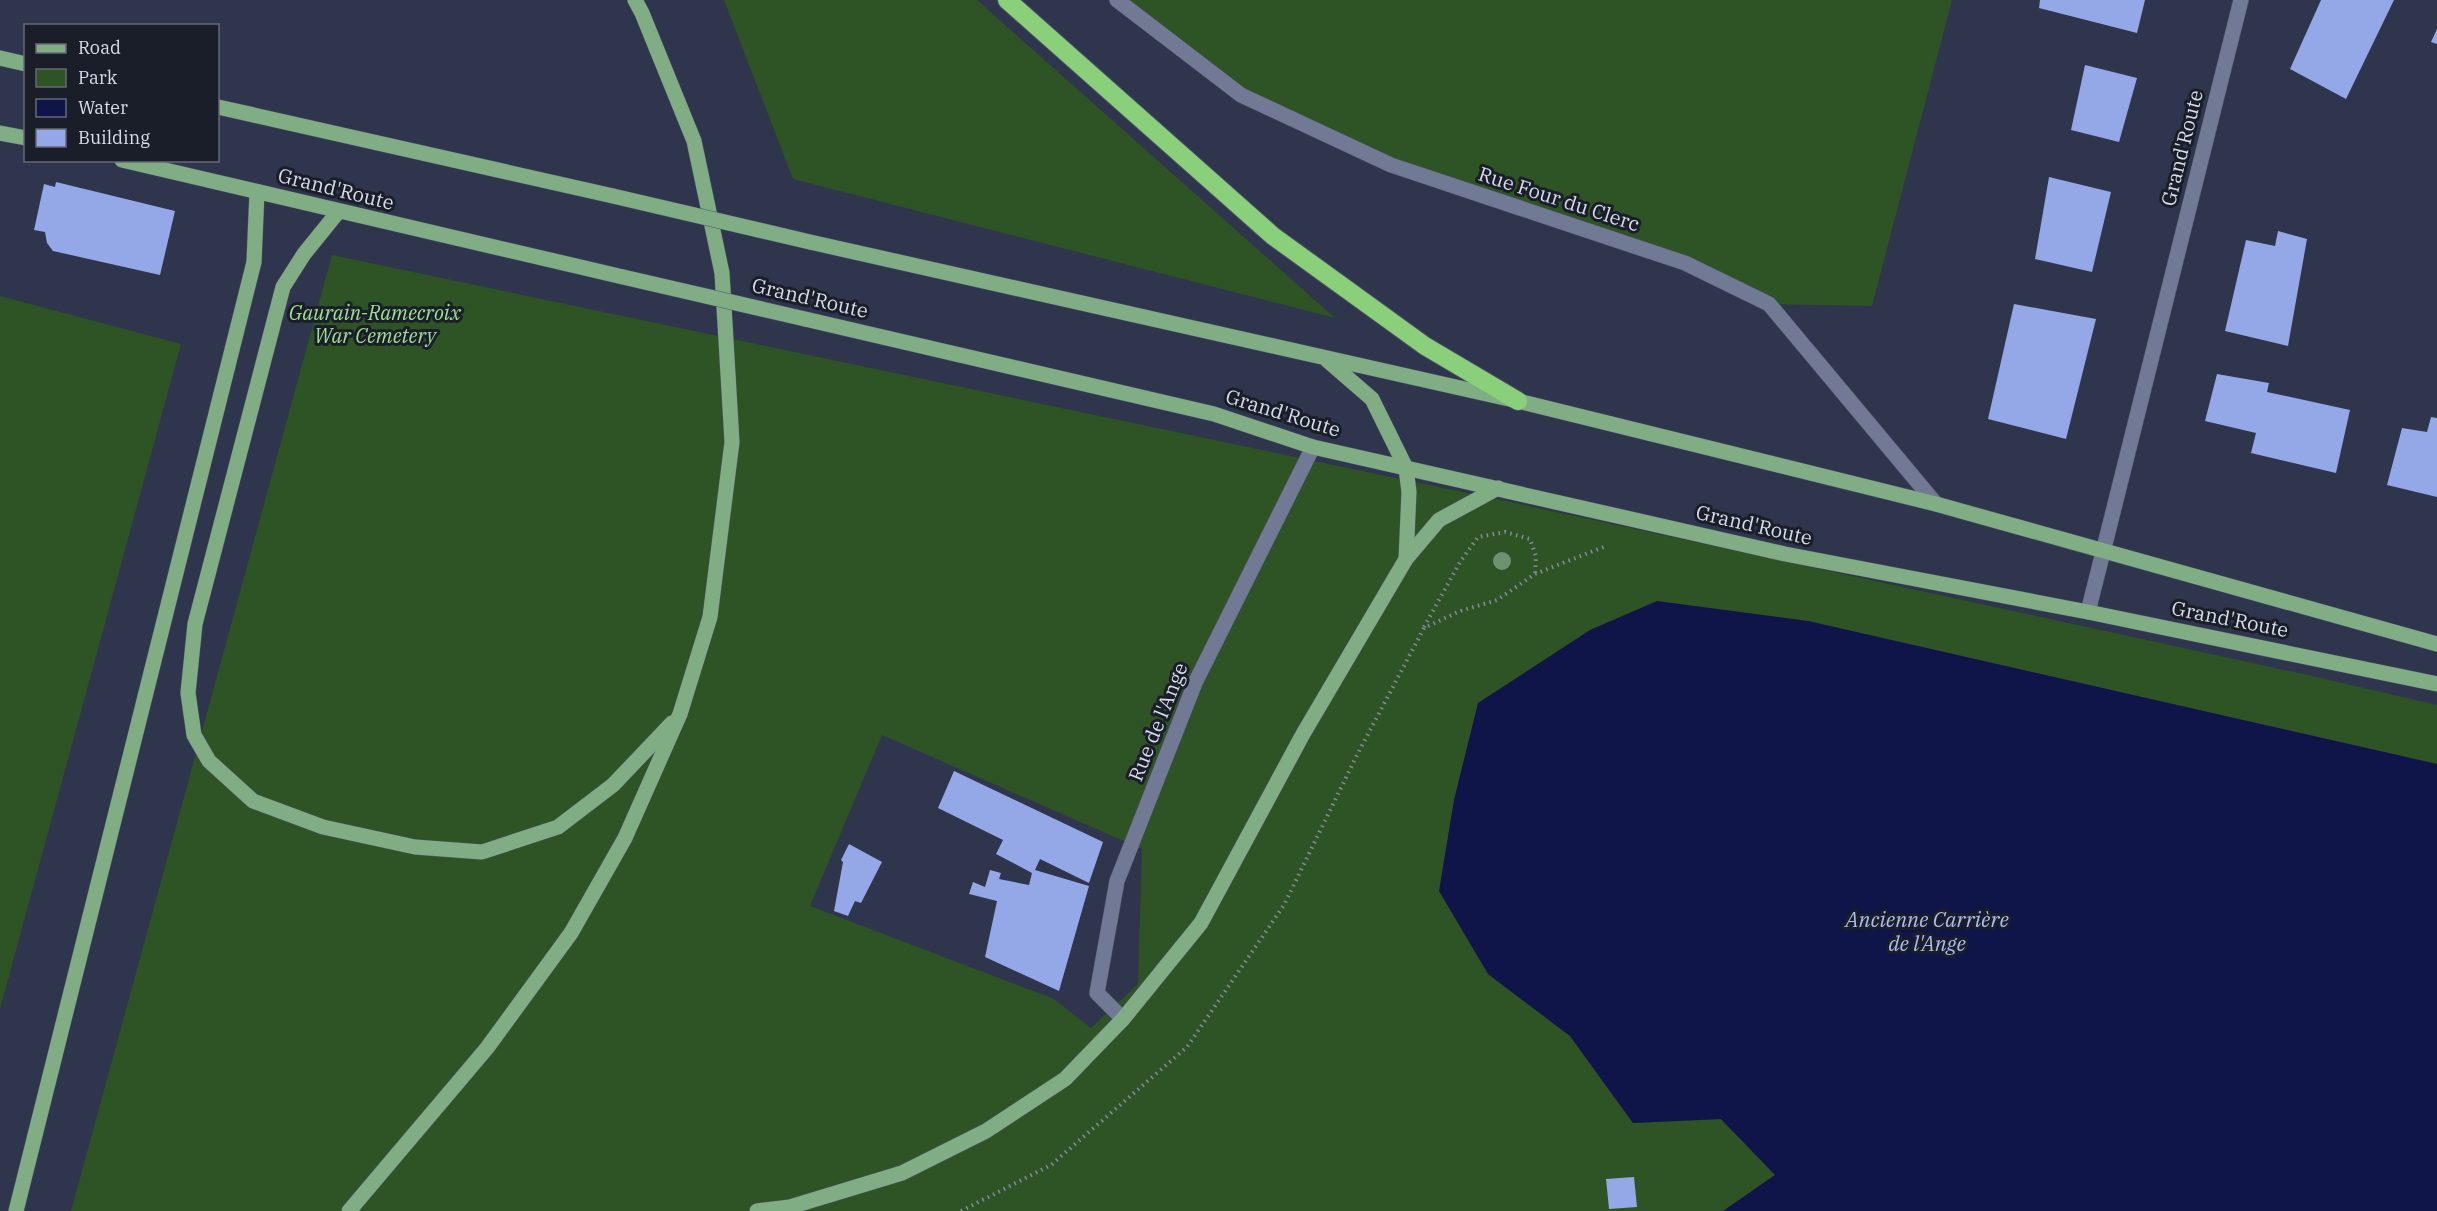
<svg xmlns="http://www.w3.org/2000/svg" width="2437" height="1211" font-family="'IBM Plex Serif',serif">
	<rect width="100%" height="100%" fill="#2e354d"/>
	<!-- green -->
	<g fill="#2e5325" fill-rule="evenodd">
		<path d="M 724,0 L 977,0 L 1335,318 L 793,179 Z"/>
		<path d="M 1117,0 L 1952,0 L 1872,306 L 1769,304 L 1685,263 L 1391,165 L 1241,95 Z"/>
		<path d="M 332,255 L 1529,506 L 2308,675 L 2437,705 L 2437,764 L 1808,621 L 1488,974 L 1570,1036 L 1633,1123 L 1721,1119 L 1775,1175 L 1723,1211 L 71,1211 ZM 882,735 L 1142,849 L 1138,984 L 1091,1028 L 1054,999 L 810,906 Z"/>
		<path d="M 0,296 L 181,344 L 0,1009 Z"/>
	</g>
	<!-- water -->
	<path fill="#0f1549" d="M 1657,601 L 1808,621 L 2437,764 L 2437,1211 L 1723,1211 L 1775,1175 L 1721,1119 L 1633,1123 L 1570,1036 L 1488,974 L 1439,891 L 1454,800 L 1478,703 L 1590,630 Z"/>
	<!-- building -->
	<g fill="#94a7e7">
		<path d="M 2040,0 L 2145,0 L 2137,33 L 2039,8 Z"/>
		<path d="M 2321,0 L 2394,0 L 2346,99 L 2290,69 Z"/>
		<path d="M 2437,29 L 2437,44 L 2431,42 Z"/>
		<path d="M 2085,65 L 2137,78 L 2119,142 L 2071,130 Z"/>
		<path d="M 2049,177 L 2111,192 L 2092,272 L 2035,259 Z"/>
		<path d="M 56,182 L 175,211 L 160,275 L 53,251 L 47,243 L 45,232 L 34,230 L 44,184 L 55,187 Z"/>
		<path d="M 2278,231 L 2307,239 L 2288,346 L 2225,331 L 2246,240 L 2275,246 Z"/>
		<path d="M 2014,304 L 2096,319 L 2066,439 L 1988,419 Z"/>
		<path d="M 2217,374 L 2269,383 L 2267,392 L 2350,410 L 2336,473 L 2251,453 L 2256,433 L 2205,421 Z"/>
		<path d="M 2431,417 L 2437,418 L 2437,497 L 2387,485 L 2402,428 L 2427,432 Z"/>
		<path d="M 954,771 L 1103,842 L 1089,883 L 1040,859 L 1035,870 L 1089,886 L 1059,991 L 985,957 L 997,901 L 969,894 L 973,882 L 985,887 L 990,870 L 1001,873 L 999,879 L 1029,885 L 1032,873 L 996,854 L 1003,840 L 938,808 Z"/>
		<path d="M 849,844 L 882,862 L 861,903 L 855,901 L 848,916 L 834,911 L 843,862 L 841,860 Z"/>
		<path d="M 1634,1177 L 1637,1207 L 1609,1209 L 1606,1179 Z"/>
	</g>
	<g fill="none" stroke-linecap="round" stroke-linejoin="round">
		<!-- lane casing -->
		<g stroke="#4d5266" stroke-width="16">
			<path id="lane" d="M 1123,1019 L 1097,993 L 1117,881 L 1195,683 L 1313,447"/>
		</g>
		<!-- street casing -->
		<g stroke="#4d5266" stroke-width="16">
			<g id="street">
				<path d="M 1117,0 L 1241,95 L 1391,165 L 1685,263 L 1769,304 L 1936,504"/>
				<path d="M 2088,612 L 2241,0"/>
			</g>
		</g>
		<!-- primary casing -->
		<g stroke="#4d5266" stroke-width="16">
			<g id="primary">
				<path d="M 0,58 L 26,64"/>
				<path d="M 218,107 L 613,196"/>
				<path d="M 0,133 L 26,138"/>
				<path d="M 122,160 L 623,277"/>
				<path d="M 338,212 L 304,254 L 283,287 L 195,624 L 188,693 L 194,735 L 209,761 L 253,801 L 323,827 L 415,847 L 482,852 L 558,827 L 613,785 L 672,723"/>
				<path d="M 810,242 L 1518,401 L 1936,504 L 2437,644"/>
				<path d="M 805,319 L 1214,414 L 1313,447 L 1785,554 L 2088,612 L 2437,684"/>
				<path d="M 1327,360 L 1372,399 L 1406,468 L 1409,492 L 1406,559"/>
				<path d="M 16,1211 L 254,262 L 257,192"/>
				<path d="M 349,1211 L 487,1048 L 571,933 L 625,838 L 680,714 L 710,617 L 732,442 L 722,273 L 694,141 L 642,13 L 635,0"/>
				<path d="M 757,1211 L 790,1207 L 902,1173 L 986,1131 L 1065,1079 L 1123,1019 L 1201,923 L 1303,734 L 1406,559 L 1439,520 L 1498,488"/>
			</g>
		</g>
		<!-- highway casing -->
		<g stroke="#4d5266" stroke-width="20">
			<path id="highway" d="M 1007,0 L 1273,236 L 1425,346 L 1518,401"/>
		</g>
		<!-- path -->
		<g stroke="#858b9f" stroke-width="4" stroke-dasharray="1.5 4.5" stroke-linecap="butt">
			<path d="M 1424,627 L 1460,562 L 1478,537 L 1505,532 L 1530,539 L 1536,556 L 1535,574"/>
			<path d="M 961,1211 L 1051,1165 L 1187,1047 L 1284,905 L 1357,755 L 1424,628 L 1460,611 L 1497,600 L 1535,574 L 1606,546"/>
		</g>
		<!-- lane -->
		<use href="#lane" stroke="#717994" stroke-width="15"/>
		<!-- street -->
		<use href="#street" stroke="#717994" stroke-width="15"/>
		<!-- primary -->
		<use href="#primary" stroke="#80ad84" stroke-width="15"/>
		<!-- highway -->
		<use href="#highway" stroke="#8ad07a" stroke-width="18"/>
		<!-- primary-bridge casing -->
		<g stroke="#4d5266" stroke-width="16" stroke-linecap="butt">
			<g id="primary-bridge">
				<path d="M 613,196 L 810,242"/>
				<path d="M 623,277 L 805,319"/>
			</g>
		</g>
		<!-- primary-bridge -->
		<use href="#primary-bridge" stroke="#80ad84" stroke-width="15"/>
	</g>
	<!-- trees -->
	<circle fill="#6c9272" cx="1502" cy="561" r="9"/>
	<g text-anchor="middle" stroke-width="6" stroke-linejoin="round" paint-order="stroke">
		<!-- street labels -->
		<g font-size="20" fill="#d7dceb" stroke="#1a1e28">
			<text transform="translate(2182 148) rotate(-76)" y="7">Grand'Route</text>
			<text transform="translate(336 189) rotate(14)" y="7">Grand'Route</text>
			<text transform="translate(1559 199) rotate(18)" y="7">Rue Four du Clerc</text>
			<text transform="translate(810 298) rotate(13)" y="7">Grand'Route</text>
			<text transform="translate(1283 413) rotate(17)" y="7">Grand'Route</text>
			<text transform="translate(1754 525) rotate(13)" y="7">Grand'Route</text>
			<text transform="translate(2230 619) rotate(11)" y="7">Grand'Route</text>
			<text transform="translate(1158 722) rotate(-68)" y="7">Rue de l'Ange</text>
		</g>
		<!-- park labels -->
		<g font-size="20" font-style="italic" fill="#9fdf90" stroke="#1a1e28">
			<text x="375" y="320">Gaurain-Ramecroix<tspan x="375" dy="23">War Cemetery</tspan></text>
		</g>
		<!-- water labels -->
		<g font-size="21" font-style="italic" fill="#acbcf0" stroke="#1a1e28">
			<text x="1927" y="927">Ancienne Carrière<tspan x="1927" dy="24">de l'Ange</tspan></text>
		</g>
	</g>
	<!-- legend -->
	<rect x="24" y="24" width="195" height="138" fill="#1a1e28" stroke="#666a76" stroke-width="1.5"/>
	<rect x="36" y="44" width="30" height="9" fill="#80ad84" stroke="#666a76" stroke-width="1.5"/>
	<text x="78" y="54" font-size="18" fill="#d7dceb">Road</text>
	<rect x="36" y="69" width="30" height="18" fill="#2e5325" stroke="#666a76" stroke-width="1.5"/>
	<text x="78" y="84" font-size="18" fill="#d7dceb">Park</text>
	<rect x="36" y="99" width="30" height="18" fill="#0f1549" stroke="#666a76" stroke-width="1.5"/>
	<text x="78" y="114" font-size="18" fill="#d7dceb">Water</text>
	<rect x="36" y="129" width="30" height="18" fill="#94a7e7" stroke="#666a76" stroke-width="1.5"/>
	<text x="78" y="144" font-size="18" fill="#d7dceb">Building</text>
</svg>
